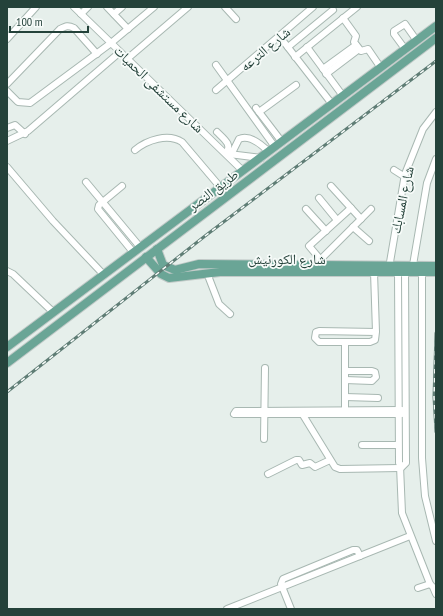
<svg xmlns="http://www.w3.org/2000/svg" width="443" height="616" font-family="'PT Sans Narrow','Noto Naskh Arabic',sans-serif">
	<rect width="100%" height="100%" fill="#e6efeb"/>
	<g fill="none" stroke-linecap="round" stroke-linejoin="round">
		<!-- minor casing -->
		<g stroke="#a8b8b2" stroke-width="8">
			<g id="minor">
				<path d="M 74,7 L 243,171"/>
				<path d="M 107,7 L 128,29"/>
				<path d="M 225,7 L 236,19"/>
				<path d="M 81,14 L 88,7"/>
				<path d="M 114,14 L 122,7"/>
				<path d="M 343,18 L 356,36 L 354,42 L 361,51 L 368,49 L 381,68"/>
				<path d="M 280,37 L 332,104"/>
				<path d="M 7,39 L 36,7"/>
				<path d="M 288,47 L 333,10"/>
				<path d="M 307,47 L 343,96"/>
				<path d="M 405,49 L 394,34 L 394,31 L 405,24 L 417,41"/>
				<path d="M 295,57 L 357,7"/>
				<path d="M 127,59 L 188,7"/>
				<path d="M 216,65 L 275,147"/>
				<path d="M 323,69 L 356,45"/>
				<path d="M 326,74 L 359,49"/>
				<path d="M 7,84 L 60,29 C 66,26 68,25 74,28 L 97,54"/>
				<path d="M 216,90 L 313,7"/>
				<path d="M 7,91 L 18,102 L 30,103 L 111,43 L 154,7"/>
				<path d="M 256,108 L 282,142"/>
				<path d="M 259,112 L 296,85"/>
				<path d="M 7,128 L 15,125 L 25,134"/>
				<path d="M 217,132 C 223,138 233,145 226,153"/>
				<path d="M 7,141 L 28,131 L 120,52"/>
				<path d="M 135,150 C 147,140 168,133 182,142 L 221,188"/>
				<path d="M 232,153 L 239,139 C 249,134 262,145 269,152"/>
				<path d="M 229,154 L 261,158"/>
				<path d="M 7,167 L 53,221 L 103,274"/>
				<path d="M 394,170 L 405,177"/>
				<path d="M 86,182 L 140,247"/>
				<path d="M 122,186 L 99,205 L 98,209 L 133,252"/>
				<path d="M 331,186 L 361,219"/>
				<path d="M 319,198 L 337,220"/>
				<path d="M 306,209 L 326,231"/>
				<path d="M 353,227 L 369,241"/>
				<path d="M 320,260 L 371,209"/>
				<path d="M 325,265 L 309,246 L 351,208"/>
				<path d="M 413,265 L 427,183 L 436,159"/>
				<path d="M 389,268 L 405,174 L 423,129 L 436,112"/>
				<path d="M 7,271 L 13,274 L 53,312"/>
				<path d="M 374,272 L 376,332 L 375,340 L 370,342 L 319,342 L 315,338 L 316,332 L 319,331 L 376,332"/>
				<path d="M 398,272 L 399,463 L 402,467 L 406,463 L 405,272"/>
				<path d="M 422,272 L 422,458 L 425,496 L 436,541"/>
				<path d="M 207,273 L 219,304 L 230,314"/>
				<path d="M 345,342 L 345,410"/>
				<path d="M 345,371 L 372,371 L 375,372 L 376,377 L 372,381 L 345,380"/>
				<path d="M 345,397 L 378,398"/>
				<path d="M 402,410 L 236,411 L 234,414 L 402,414"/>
				<path d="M 303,415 L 335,467 L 340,469 L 400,468"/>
				<path d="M 264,439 L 265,368"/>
				<path d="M 362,445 L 398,445"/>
				<path d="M 400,466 L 402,513 L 430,584"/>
				<path d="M 268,474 L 296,460 L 299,460 L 302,465 L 310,463 L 315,467 L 330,460"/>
				<path d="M 418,588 L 430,584 L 433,587 L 436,594"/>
				<path d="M 227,609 L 410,536"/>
				<path d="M 291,609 L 281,584 L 283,579 L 353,550 L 357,550 L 360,556"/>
			</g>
		</g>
		<!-- major casing -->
		<g stroke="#c2cac8" stroke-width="10">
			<g id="major">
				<path d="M 157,249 L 163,265 L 175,270 L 199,264 L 436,266"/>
				<path d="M 146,257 L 161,274 L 169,278 L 220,272 L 436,272"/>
				<path d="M 7,347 L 436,26"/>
				<path d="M 7,363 L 436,38"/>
			</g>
		</g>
		<!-- minor -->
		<use href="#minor" stroke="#fff" stroke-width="6"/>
		<!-- major -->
		<use href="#major" stroke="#6aa596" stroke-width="8"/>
		<!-- rail casing -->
		<g stroke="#5f7d75" stroke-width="3">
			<g id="rail">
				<path d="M 436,333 L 434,397 L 436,432"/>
				<path d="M 7,392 L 205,236 L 436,61"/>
			</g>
		</g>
		<!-- rail -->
		<use href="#rail" stroke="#f7fbf9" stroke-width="1.5" stroke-dasharray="4.5" stroke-linecap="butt"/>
	</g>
	<g text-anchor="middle" stroke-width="3.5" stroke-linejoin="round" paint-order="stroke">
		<!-- street labels -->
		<g font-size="14" fill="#24423a" stroke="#f7fbf9">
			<text transform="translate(265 49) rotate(-40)" y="5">شارع الترعه</text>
			<text transform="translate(159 89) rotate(44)" y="5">شارع مستشفى الحميات</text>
			<text transform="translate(213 190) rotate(-37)" y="5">طريق النصر</text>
			<text transform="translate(402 200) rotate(-78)" y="5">شارع المسابك</text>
			<text x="287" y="264">شارع الكورنيش</text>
		</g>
	</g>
	<!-- border -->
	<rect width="443" height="616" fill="none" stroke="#24423a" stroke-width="16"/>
	<!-- scale -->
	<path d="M10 26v6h78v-6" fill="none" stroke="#24423a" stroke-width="2"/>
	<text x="16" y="26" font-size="12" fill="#24423a" stroke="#f7fbf9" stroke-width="3" paint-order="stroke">100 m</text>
</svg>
